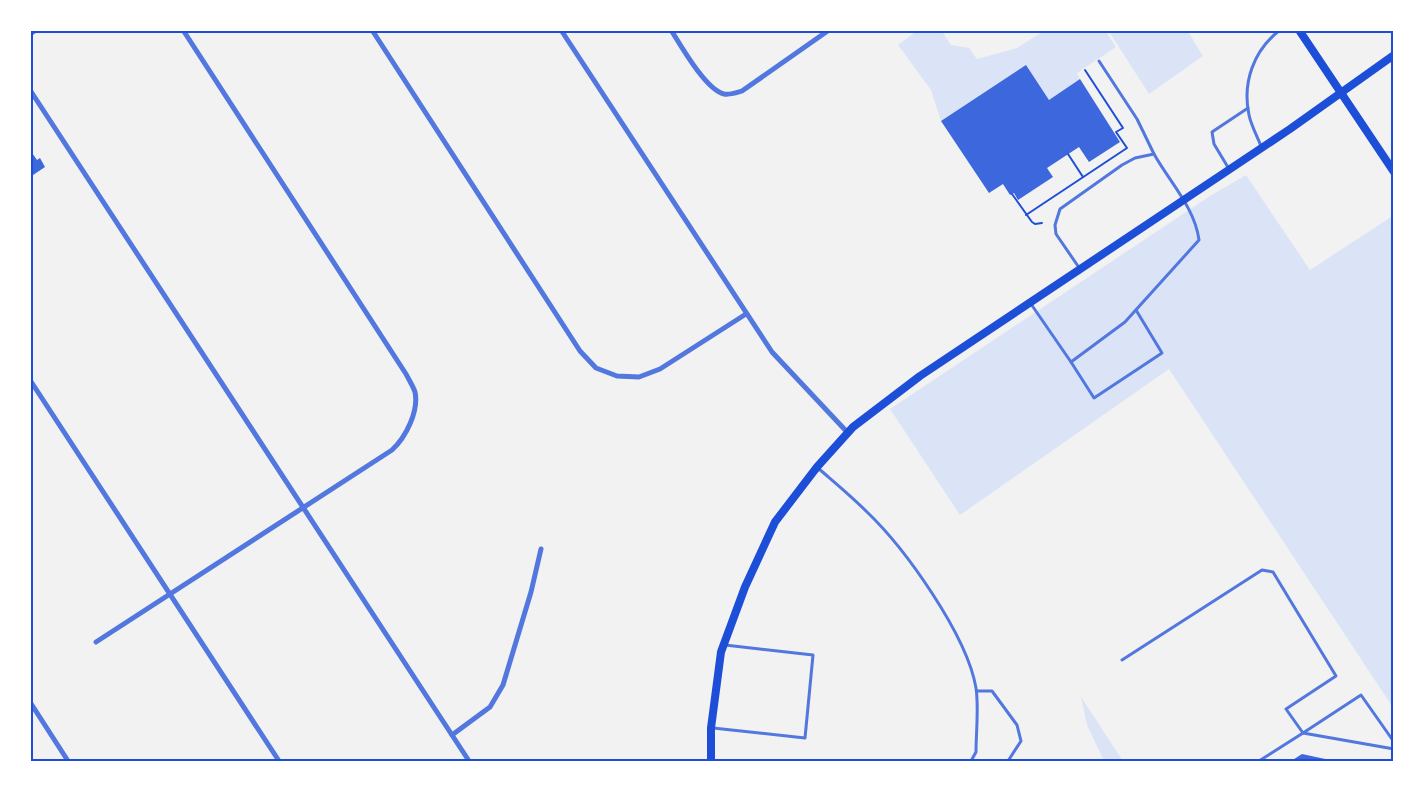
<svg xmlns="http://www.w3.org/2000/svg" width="1424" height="791" font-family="'Times New Roman',serif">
	<rect width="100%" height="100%" fill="#f2f2f2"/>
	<!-- green -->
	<g fill="#dbe4f7">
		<path d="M 918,30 L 941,30 L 951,45 L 969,48 L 977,59 L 1017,48 L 1045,30 L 1105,30 L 1116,47 L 1077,73 L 1080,79 L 1049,100 L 1026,66 L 941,121 L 931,90 L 898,45 Z"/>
		<path d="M 1108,30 L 1187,30 L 1203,56 L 1149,94 Z"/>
		<path d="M 1246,175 L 1310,270 L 1394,215 L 1394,709 L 1169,369 L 960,515 L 890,409 L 1210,196 Z"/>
		<path d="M 1081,697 L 1123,761 L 1104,761 L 1087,725 Z"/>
	</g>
	<!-- building -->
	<g fill="#3d67dc">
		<path d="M 1026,65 L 1049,100 L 1080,79 L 1120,142 L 1089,162 L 1079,147 L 1047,168 L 1053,177 L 1018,200 L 1014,193 L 1010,195 L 1003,184 L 989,193 L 941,121 Z"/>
		<path d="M 30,150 L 37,160 L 40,158 L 45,167 L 30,177 Z"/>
		<path d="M 1302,754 L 1330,760 L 1330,761 L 1291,761 Z"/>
	</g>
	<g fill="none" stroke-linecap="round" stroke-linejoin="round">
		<!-- path -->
		<g stroke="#1d4ed8" stroke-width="2">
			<path d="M 1068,154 L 1083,177"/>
			<path d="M 1012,194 L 1032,222 L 1035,224 L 1042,223"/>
			<path d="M 1026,215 L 1127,148 L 1116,132 L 1123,128 L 1085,70"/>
		</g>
		<!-- service -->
		<g stroke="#5277de" stroke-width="3">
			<path d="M 1099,61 L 1137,119 L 1154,154"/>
			<path d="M 1261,146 C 1257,136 1251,125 1249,115 C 1242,82 1254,50 1280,30"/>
			<path d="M 1229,169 L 1214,144 L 1212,132 L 1248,108"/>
			<path d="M 1031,304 L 1071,362 L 1125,322 L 1199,240 C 1195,208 1169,181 1154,154 L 1135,158 L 1122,165 L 1060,209 L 1055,225 L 1056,234 L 1080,269"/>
			<path d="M 1071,362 L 1094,398 L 1162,353 L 1136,310"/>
			<path d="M 818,468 C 834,482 851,496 866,511 C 905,548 967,635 976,688 C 979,707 976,733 976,752 L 971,761"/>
			<path d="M 1122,660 L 1262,570 L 1273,572 L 1336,676 L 1286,709 L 1303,733 L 1361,695 L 1394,742"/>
			<path d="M 977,691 L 992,691 L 1017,725 L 1021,741 L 1008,761"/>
			<path d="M 713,728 L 805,738 L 813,655 L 725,645"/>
			<path d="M 1259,761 L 1303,733 L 1394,749"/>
		</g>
		<!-- minor -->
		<g stroke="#5277de" stroke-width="5">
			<path d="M 372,30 L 580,351 L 596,368 L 617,376 L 639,377 L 660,369 L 746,314"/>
			<path d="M 561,30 L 772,352 L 848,433"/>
			<path d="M 671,30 C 681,46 706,90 724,94 C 730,95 736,93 742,91 L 829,30"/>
			<path d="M 30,34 L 36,30"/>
			<path d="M 30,90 L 469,761"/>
			<path d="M 30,380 L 279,761"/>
			<path d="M 96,642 L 392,450 C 406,437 419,411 415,392 C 413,386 409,380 406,374 L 183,30"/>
			<path d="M 30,702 L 68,761"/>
			<path d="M 452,735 L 490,707 L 503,685 L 531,592 L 541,549"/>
		</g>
		<!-- secondary -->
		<g stroke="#1d4ed8" stroke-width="8">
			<path d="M 1299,30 L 1394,172"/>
			<path d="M 711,761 L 711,728 L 721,652 L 745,587 L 775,522 L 817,467 L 853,427 L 920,376 L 1290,129 L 1394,55"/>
		</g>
	</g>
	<!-- border -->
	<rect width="1424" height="791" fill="none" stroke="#ffffff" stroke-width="63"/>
	<rect x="32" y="32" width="1360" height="728" fill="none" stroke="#1d4ed8" stroke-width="2"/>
</svg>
